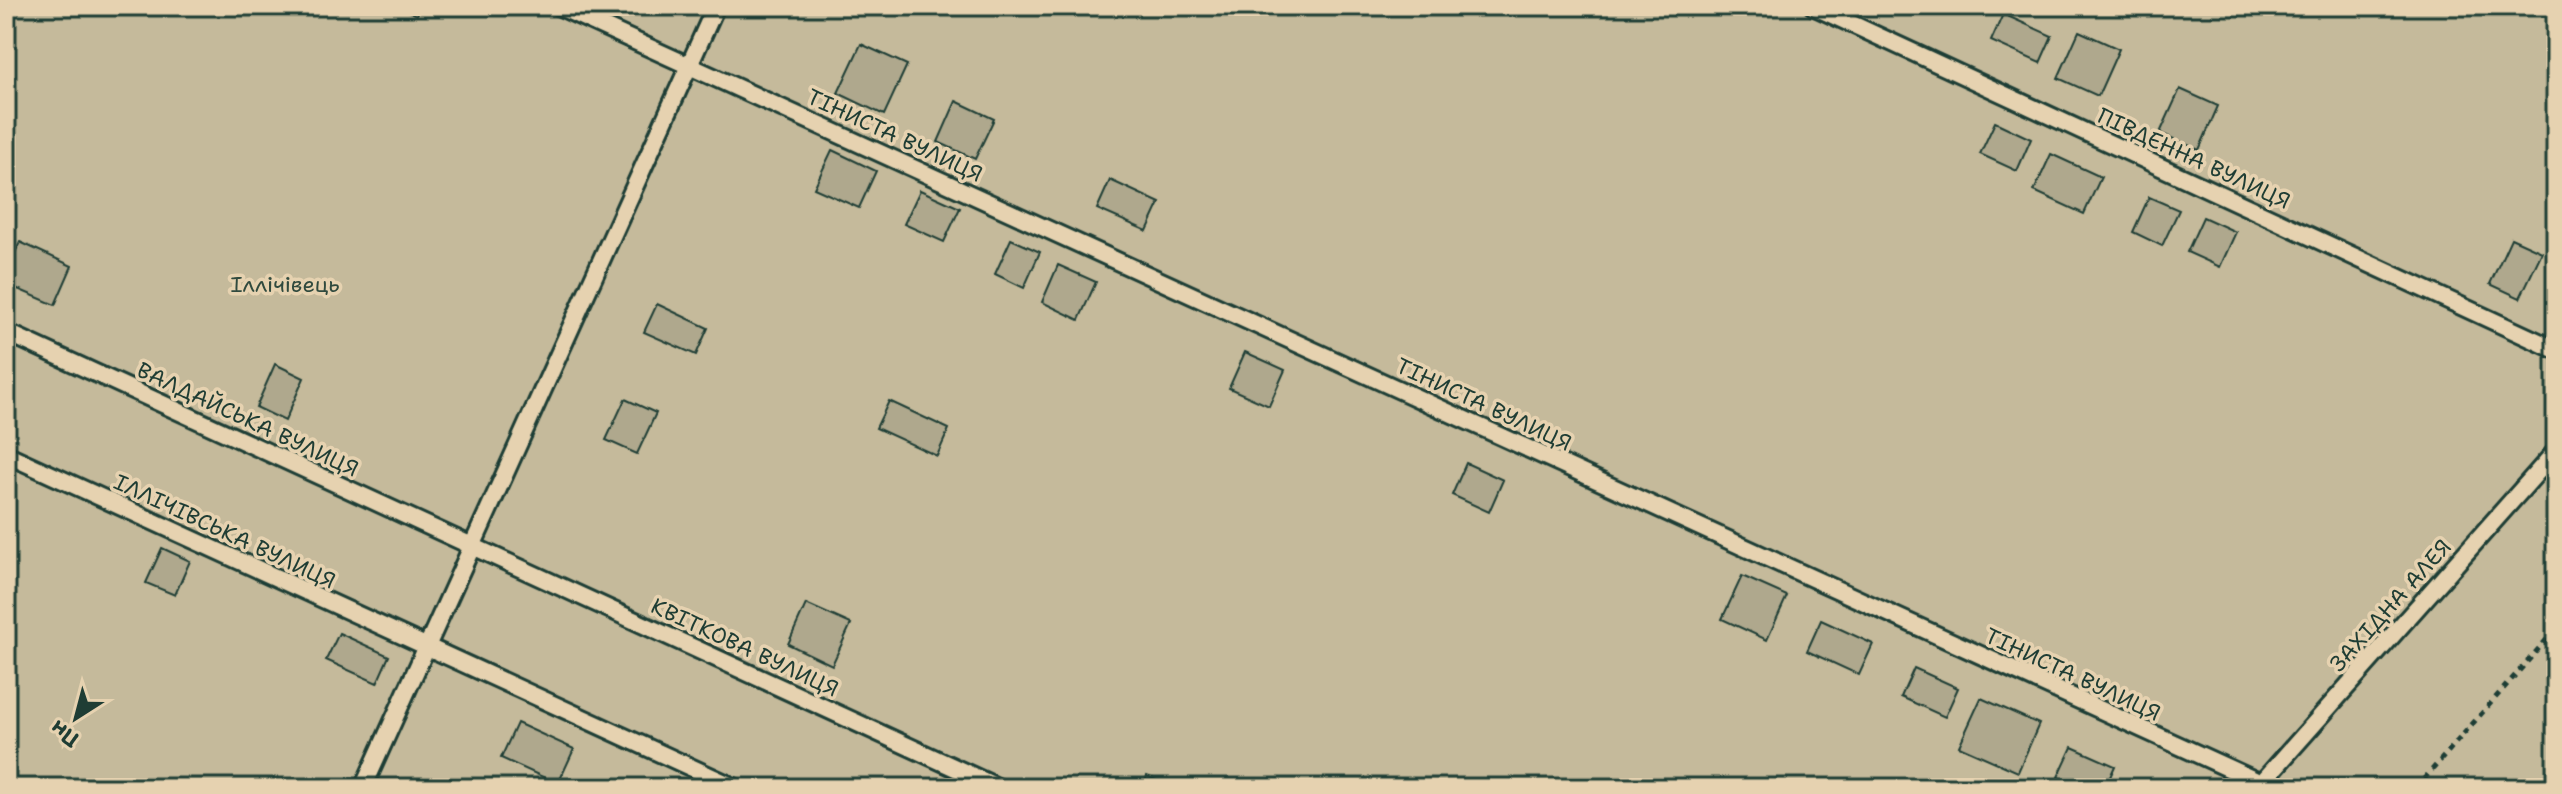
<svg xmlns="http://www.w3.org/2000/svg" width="2562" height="794" font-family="'Shantell Sans',sans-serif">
	<rect width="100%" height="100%" fill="#e6d2b0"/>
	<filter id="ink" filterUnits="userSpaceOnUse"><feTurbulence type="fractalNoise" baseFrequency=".0125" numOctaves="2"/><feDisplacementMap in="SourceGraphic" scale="16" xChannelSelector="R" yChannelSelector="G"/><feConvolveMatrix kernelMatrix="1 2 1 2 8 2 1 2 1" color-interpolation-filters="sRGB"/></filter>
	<g filter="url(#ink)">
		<!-- green -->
		<rect fill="#c5ba9b" stroke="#727c68" stroke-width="2" x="6" y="6" width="2550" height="782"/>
		<!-- building -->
		<g fill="#afa88d" stroke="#1f3d34" stroke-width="2">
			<path d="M 397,6 L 421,6 L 417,15 Z"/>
			<path d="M 2003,14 L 2052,36 L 2040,63 L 1991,41 Z"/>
			<path d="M 2079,31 L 2119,49 L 2098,96 L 2058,78 Z"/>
			<path d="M 861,44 L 907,65 L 884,115 L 838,93 Z"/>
			<path d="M 2180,89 L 2218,106 L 2199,150 L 2160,133 Z"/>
			<path d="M 956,101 L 994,119 L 975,159 L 938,142 Z"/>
			<path d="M 1995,122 L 2031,139 L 2017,171 L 1980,154 Z"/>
			<path d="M 832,150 L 876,171 L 859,208 L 814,188 Z"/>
			<path d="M 2051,154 L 2101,177 L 2084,214 L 2034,191 Z"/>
			<path d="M 1110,180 L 1160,203 L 1147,231 L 1097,209 Z"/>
			<path d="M 920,190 L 960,208 L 944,242 L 904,224 Z"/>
			<path d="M 2149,197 L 2179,210 L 2162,246 L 2133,232 Z"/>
			<path d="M 2203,217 L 2236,232 L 2220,267 L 2187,252 Z"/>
			<path d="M 2511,238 L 2542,252 L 2520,298 L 2490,284 Z"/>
			<path d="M 1011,239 L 1040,252 L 1024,288 L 995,274 Z"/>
			<path d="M 20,242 L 72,266 L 55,305 L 6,284 L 6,272 Z"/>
			<path d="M 1058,265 L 1096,282 L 1079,320 L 1042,302 Z"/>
			<path d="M 657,304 L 708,328 L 696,355 L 644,332 Z"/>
			<path d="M 1245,352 L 1285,370 L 1269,406 L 1229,388 Z"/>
			<path d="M 275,364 L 304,378 L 285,421 L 256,407 Z"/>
			<path d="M 625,399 L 656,413 L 637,454 L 606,440 Z"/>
			<path d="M 889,401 L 949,429 L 937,456 L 876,428 Z"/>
			<path d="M 1466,463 L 1503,480 L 1489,512 L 1452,495 Z"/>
			<path d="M 162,548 L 190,561 L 175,595 L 146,583 Z"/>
			<path d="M 1742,576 L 1787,596 L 1767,640 L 1722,619 Z"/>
			<path d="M 806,604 L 851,624 L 832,665 L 788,644 Z"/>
			<path d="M 1821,620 L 1873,644 L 1859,675 L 1807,651 Z"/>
			<path d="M 339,633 L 389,656 L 377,683 L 326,660 Z"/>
			<path d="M 1914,668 L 1958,688 L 1945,717 L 1901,697 Z"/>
			<path d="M 1981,698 L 2039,724 L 2018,772 L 1959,746 Z"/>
			<path d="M 517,723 L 574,749 L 558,784 L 501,758 Z"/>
			<path d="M 2072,747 L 2115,766 L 2105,788 L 2082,788 L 2058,777 Z"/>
			<path d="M 1147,776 L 1175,788 L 1142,788 Z"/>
		</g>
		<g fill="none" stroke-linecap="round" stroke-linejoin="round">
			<!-- lane casing -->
			<g stroke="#1f3d34" stroke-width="22">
				<g id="lane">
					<path d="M 558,6 L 2261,783"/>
					<path d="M 1813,6 L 2556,350"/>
					<path d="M 6,332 L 999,788"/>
					<path d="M 6,454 L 736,788"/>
					<path d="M 363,788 L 716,6"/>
					<path d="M 2257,788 L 2556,451"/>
				</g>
			</g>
			<!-- path -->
			<path stroke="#1f3d34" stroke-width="5" stroke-dasharray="6 6" stroke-linecap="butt" d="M 2416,788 L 2556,629"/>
			<!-- lane -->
			<use href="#lane" stroke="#e6d2b0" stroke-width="16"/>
		</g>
	</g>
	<g text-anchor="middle" stroke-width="7" stroke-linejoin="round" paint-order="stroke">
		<!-- street labels -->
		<g font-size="22" fill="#1f3d34" stroke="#e6d2b0">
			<text transform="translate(895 135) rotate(25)" y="8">ТІНИСТА ВУЛИЦЯ</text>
			<text transform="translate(2194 158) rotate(25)" y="8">ПІВДЕННА ВУЛИЦЯ</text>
			<text transform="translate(1484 404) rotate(25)" y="8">ТІНИСТА ВУЛИЦЯ</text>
			<text transform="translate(248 419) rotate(25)" y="8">ВАЛДАЙСЬКА ВУЛИЦЯ</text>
			<text transform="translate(225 531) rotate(25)" y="8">ІЛЛІЧІВСЬКА ВУЛИЦЯ</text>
			<text transform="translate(2390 605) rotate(-48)" y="8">ЗАХІДНА АЛЕЯ</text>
			<text transform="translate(745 647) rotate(25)" y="8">КВІТКОВА ВУЛИЦЯ</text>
			<text transform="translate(2073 674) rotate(25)" y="8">ТІНИСТА ВУЛИЦЯ</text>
		</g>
		<!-- park labels -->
		<g font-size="22" fill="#304a3e" stroke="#e6d2b0">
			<text x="285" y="292">Іллічівець</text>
		</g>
	</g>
	<!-- margin -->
	<rect width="2562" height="794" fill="none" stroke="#e6d2b0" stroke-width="32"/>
	<rect x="16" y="16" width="2530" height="762" fill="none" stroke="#1f3d34" stroke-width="3" filter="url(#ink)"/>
	<!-- north arrow -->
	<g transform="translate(76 718) rotate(216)" stroke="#e6d2b0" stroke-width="6" paint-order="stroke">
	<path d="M0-6L14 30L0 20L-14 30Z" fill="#1f3d34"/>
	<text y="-12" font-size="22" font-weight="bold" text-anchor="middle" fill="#1f3d34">Пн</text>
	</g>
</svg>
